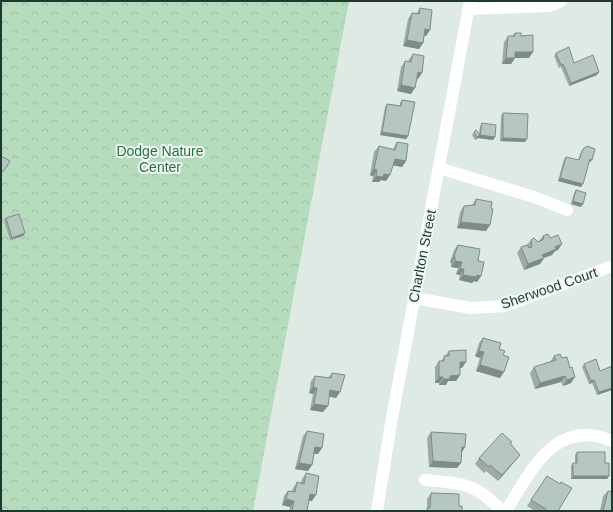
<svg xmlns="http://www.w3.org/2000/svg" width="613" height="512" font-family="Helvetica,sans-serif">
	<defs>
		<pattern id="park-crowns" width="20" height="18" patternUnits="userSpaceOnUse"><rect width="20" height="18" fill="#b6dcbd"/><path d="M2 6a3 3 0 1 1 6 0M12 15a3 3 0 1 1 6 0" fill="none" stroke="#9cbea3"/></pattern>
	</defs>
	<rect width="100%" height="100%" fill="#deeae3"/>
	<!-- park -->
	<path fill="url(#park-crowns)" d="M 1,1 L 349,1 L 253,511 L 1,511 Z"/>
	<g fill="none" stroke-linecap="round" stroke-linejoin="round">
		<!-- minor -->
		<g stroke="#fff" stroke-width="12">
			<path d="M 468,9 L 549,6 L 561,1"/>
			<path d="M 439,168 L 534,197 L 567,210"/>
			<path d="M 414,298 L 471,308 L 505,306 L 612,266"/>
			<path d="M 425,480 C 463,484 474,482 502,511"/>
			<path d="M 377,511 L 391,423 L 470,1"/>
			<path d="M 506,511 C 531,471 555,417 612,441"/>
		</g>
	</g>
	<!-- wall -->
	<g fill="#9daba4">
		<path d="M 420,8 L 426,36 L 424,35 L 423,43 L 419,49 L 403,46 L 408,19 L 412,13 L 416,14 Z"/>
		<path d="M 515,33 L 521,36 L 529,58 L 515,58 L 511,64 L 502,64 L 504,42 L 508,36 L 512,36 Z"/>
		<path d="M 556,53 L 574,63 L 599,72 L 597,75 L 569,86 L 561,67 L 559,68 L 554,56 Z"/>
		<path d="M 413,54 L 418,79 L 417,78 L 411,94 L 397,91 L 401,67 L 405,61 L 408,62 L 409,59 Z"/>
		<path d="M 402,100 L 408,136 L 406,139 L 380,135 L 385,107 L 387,104 L 400,106 L 400,103 Z"/>
		<path d="M 503,113 L 525,142 L 500,141 L 501,116 Z"/>
		<path d="M 482,123 L 495,137 L 493,140 L 478,138 L 475,140 L 472,135 L 474,132 L 479,134 L 480,126 Z"/>
		<path d="M 397,142 L 406,161 L 402,167 L 393,165 L 386,181 L 381,180 L 379,182 L 372,182 L 373,176 L 370,175 L 374,152 L 379,146 L 393,149 Z"/>
		<path d="M 583,149 L 590,162 L 589,162 L 581,187 L 558,181 L 564,159 L 566,157 L 578,160 L 581,152 Z"/>
		<path d="M 576,190 L 581,207 L 571,204 L 574,193 Z"/>
		<path d="M 476,199 L 491,208 L 486,231 L 457,228 L 460,212 L 464,206 L 472,205 Z"/>
		<path d="M 6,218 L 23,236 L 10,240 L 4,221 Z"/>
		<path d="M 543,236 L 550,238 L 558,250 L 555,251 L 552,255 L 544,258 L 540,264 L 524,270 L 517,253 L 521,247 L 527,245 L 531,240 L 538,242 Z"/>
		<path d="M 458,245 L 478,261 L 481,276 L 477,282 L 474,281 L 472,283 L 459,280 L 460,275 L 456,274 L 458,268 L 451,267 L 451,263 L 450,262 L 454,250 Z"/>
		<path d="M 483,338 L 499,349 L 503,355 L 500,378 L 476,371 L 480,358 L 475,356 L 479,343 Z"/>
		<path d="M 449,351 L 462,368 L 460,368 L 460,375 L 456,381 L 448,381 L 446,385 L 439,385 L 439,383 L 435,383 L 435,367 L 439,361 L 441,361 Z"/>
		<path d="M 554,356 L 571,383 L 563,386 L 561,382 L 535,389 L 530,373 L 534,367 L 550,362 Z"/>
		<path d="M 584,364 L 600,371 L 612,366 L 612,390 L 597,395 L 592,383 L 589,384 L 582,367 Z"/>
		<path d="M 332,373 L 340,392 L 336,398 L 329,396 L 323,412 L 310,410 L 313,394 L 309,393 L 311,381 L 315,376 L 328,378 Z"/>
		<path d="M 307,431 L 318,454 L 314,454 L 308,471 L 295,469 L 303,436 Z"/>
		<path d="M 431,432 L 465,447 L 462,452 L 457,468 L 429,467 L 427,438 Z"/>
		<path d="M 510,444 L 520,455 L 516,460 L 498,481 L 486,471 L 484,473 L 475,464 L 479,458 Z"/>
		<path d="M 577,452 L 605,463 L 609,476 L 607,479 L 571,479 L 571,466 L 573,463 L 575,463 L 575,455 Z"/>
		<path d="M 306,473 L 312,501 L 309,501 L 307,511 L 289,511 L 290,507 L 282,505 L 284,496 L 288,491 L 292,491 L 293,488 L 297,482 L 301,483 L 302,479 Z"/>
		<path d="M 547,476 L 558,511 L 535,511 L 527,506 Z"/>
		<path d="M 608,491 L 612,511 L 600,511 L 603,496 Z"/>
		<path d="M 431,493 L 459,506 L 462,511 L 425,511 L 427,509 L 427,499 Z"/>
	</g>
	<!-- shaded-wall -->
	<g fill="#7f8b86">
		<path d="M 425,29 L 430,30 L 426,36 L 421,35 Z"/>
		<path d="M 407,40 L 423,43 L 419,49 L 403,46 Z"/>
		<path d="M 515,52 L 533,52 L 529,58 L 511,58 Z"/>
		<path d="M 506,58 L 515,58 L 511,64 L 502,64 Z"/>
		<path d="M 418,72 L 422,73 L 418,79 L 414,78 Z"/>
		<path d="M 599,72 L 597,75 L 569,86 L 571,83 Z"/>
		<path d="M 401,85 L 415,88 L 411,94 L 397,91 Z"/>
		<path d="M 382,132 L 408,136 L 406,139 L 380,135 Z"/>
		<path d="M 480,135 L 495,137 L 493,140 L 478,138 L 475,140 L 477,137 Z"/>
		<path d="M 503,138 L 527,139 L 525,142 L 500,141 Z"/>
		<path d="M 395,159 L 406,161 L 402,167 L 391,165 Z"/>
		<path d="M 590,159 L 592,160 L 590,162 L 588,162 Z"/>
		<path d="M 374,169 L 377,170 L 373,176 L 370,175 Z"/>
		<path d="M 384,174 L 390,175 L 386,181 L 381,180 L 379,182 L 372,182 L 376,176 Z"/>
		<path d="M 560,178 L 583,184 L 581,187 L 558,181 Z"/>
		<path d="M 573,201 L 583,204 L 581,207 L 571,204 Z"/>
		<path d="M 461,222 L 490,225 L 486,231 L 457,228 Z"/>
		<path d="M 25,233 L 23,236 L 10,240 L 12,238 Z"/>
		<path d="M 562,244 L 558,250 L 555,251 L 552,255 L 538,260 L 542,255 L 555,247 Z"/>
		<path d="M 454,257 L 455,257 L 451,263 L 450,262 Z"/>
		<path d="M 544,258 L 540,264 L 524,270 L 528,264 Z"/>
		<path d="M 455,261 L 462,262 L 458,268 L 451,267 Z"/>
		<path d="M 460,269 L 464,269 L 460,275 L 456,274 Z"/>
		<path d="M 463,275 L 477,275 L 481,276 L 477,282 L 474,281 L 472,283 L 459,280 Z"/>
		<path d="M 479,351 L 484,352 L 480,358 L 475,356 Z"/>
		<path d="M 460,362 L 466,362 L 462,368 L 456,368 Z"/>
		<path d="M 480,365 L 504,372 L 500,378 L 476,371 Z"/>
		<path d="M 460,375 L 456,381 L 448,381 L 446,385 L 439,385 L 443,379 L 450,376 Z"/>
		<path d="M 565,376 L 561,382 L 535,389 L 540,383 Z"/>
		<path d="M 439,377 L 443,377 L 439,383 L 435,383 Z"/>
		<path d="M 575,377 L 571,383 L 563,386 L 567,380 Z"/>
		<path d="M 594,380 L 592,383 L 589,384 L 591,381 Z"/>
		<path d="M 313,387 L 317,388 L 313,394 L 309,393 Z"/>
		<path d="M 612,388 L 612,390 L 597,395 L 599,392 Z"/>
		<path d="M 330,390 L 340,392 L 336,398 L 326,396 Z"/>
		<path d="M 314,404 L 328,406 L 323,412 L 310,410 Z"/>
		<path d="M 315,447 L 322,448 L 318,454 L 311,453 Z"/>
		<path d="M 462,447 L 465,447 L 461,453 Z"/>
		<path d="M 520,455 L 516,460 L 498,481 L 502,475 Z"/>
		<path d="M 433,461 L 461,463 L 457,468 L 429,467 Z"/>
		<path d="M 299,463 L 312,465 L 308,471 L 295,469 Z"/>
		<path d="M 573,476 L 609,476 L 607,479 L 571,479 Z"/>
		<path d="M 310,494 L 316,495 L 312,501 L 306,500 Z"/>
		<path d="M 286,499 L 294,501 L 290,507 L 282,505 Z"/>
	</g>
	<!-- building -->
	<g fill="#b6c7bf" stroke="#7f8b86">
		<path d="M 420,8 L 432,10 L 430,30 L 425,29 L 423,43 L 407,40 L 412,13 L 419,14 Z"/>
		<path d="M 515,33 L 521,33 L 521,36 L 533,35 L 533,52 L 515,52 L 515,58 L 506,58 L 508,36 L 515,36 Z"/>
		<path d="M 569,47 L 574,63 L 593,55 L 599,72 L 571,83 L 563,64 L 561,65 L 556,53 Z"/>
		<path d="M 413,54 L 424,56 L 422,73 L 418,72 L 415,88 L 401,85 L 405,61 L 411,62 Z"/>
		<path d="M 402,100 L 415,102 L 408,136 L 382,132 L 387,104 L 401,106 Z"/>
		<path d="M 503,113 L 528,114 L 527,139 L 503,138 Z"/>
		<path d="M 482,123 L 496,125 L 495,137 L 480,135 L 477,137 L 474,132 L 476,130 L 480,135 Z"/>
		<path d="M 397,142 L 408,144 L 406,161 L 395,159 L 390,175 L 384,174 L 383,177 L 376,176 L 377,170 L 374,169 L 379,146 L 395,150 Z"/>
		<path d="M 587,146 L 595,149 L 592,160 L 590,159 L 583,184 L 560,178 L 566,157 L 579,160 L 583,149 Z"/>
		<path d="M 1,156 L 10,161 L 3,172 L 1,171 Z"/>
		<path d="M 576,190 L 586,193 L 583,204 L 573,201 Z"/>
		<path d="M 476,199 L 492,202 L 491,208 L 493,209 L 490,225 L 461,222 L 464,206 L 475,205 Z"/>
		<path d="M 19,214 L 25,233 L 12,238 L 6,218 Z"/>
		<path d="M 548,234 L 550,238 L 558,235 L 562,244 L 555,247 L 556,249 L 542,255 L 544,258 L 528,264 L 521,247 L 527,245 L 529,248 L 532,247 L 531,240 L 534,238 L 538,242 L 544,239 L 543,236 Z"/>
		<path d="M 458,245 L 480,249 L 478,261 L 484,262 L 481,276 L 477,275 L 476,277 L 463,275 L 464,269 L 460,269 L 462,262 L 455,261 L 455,257 L 454,257 Z"/>
		<path d="M 483,338 L 501,343 L 499,349 L 505,351 L 503,355 L 509,357 L 504,372 L 480,365 L 484,352 L 479,351 Z"/>
		<path d="M 466,350 L 466,362 L 460,362 L 460,375 L 450,376 L 450,379 L 443,379 L 443,377 L 439,377 L 439,361 L 444,361 L 444,356 L 449,356 L 449,351 Z"/>
		<path d="M 560,354 L 562,358 L 567,357 L 570,368 L 572,367 L 575,377 L 567,380 L 565,376 L 540,383 L 534,367 L 556,360 L 554,356 Z"/>
		<path d="M 596,359 L 600,371 L 612,366 L 612,388 L 599,392 L 594,380 L 591,381 L 584,364 Z"/>
		<path d="M 332,373 L 345,375 L 340,392 L 330,390 L 328,406 L 314,404 L 317,388 L 313,387 L 315,376 L 331,378 Z"/>
		<path d="M 307,431 L 324,434 L 322,448 L 315,447 L 312,465 L 299,463 Z"/>
		<path d="M 431,432 L 466,434 L 465,447 L 462,447 L 461,463 L 433,461 Z"/>
		<path d="M 502,433 L 512,442 L 510,443 L 520,455 L 502,475 L 490,465 L 489,467 L 479,458 Z"/>
		<path d="M 577,452 L 605,452 L 605,463 L 609,463 L 609,476 L 573,476 L 573,463 L 577,463 Z"/>
		<path d="M 306,473 L 319,476 L 316,495 L 310,494 L 307,511 L 292,511 L 294,501 L 286,499 L 288,491 L 295,492 L 297,482 L 304,484 Z"/>
		<path d="M 547,476 L 560,484 L 561,482 L 572,488 L 558,511 L 545,511 L 546,509 L 531,500 Z"/>
		<path d="M 608,491 L 612,492 L 612,511 L 603,511 Z"/>
		<path d="M 431,493 L 459,494 L 459,506 L 462,506 L 462,511 L 427,511 L 427,508 L 430,508 Z"/>
	</g>
	<g text-anchor="middle" stroke-width="4" stroke-linejoin="round" paint-order="stroke">
		<!-- park labels -->
		<g font-size="14" fill="#29713f" stroke="#eef7f2">
			<text x="160" y="156">Dodge Nature<tspan x="160" dy="16">Center</tspan></text>
		</g>
		<!-- street labels -->
		<g font-size="14" fill="#1f3930" stroke="#eef7f2">
			<text transform="translate(422 256) rotate(-79)" y="5">Charlton Street</text>
			<text transform="translate(549 288) rotate(-19)" y="5">Sherwood Court</text>
		</g>
	</g>
	<!-- border -->
	<rect width="613" height="512" fill="none" stroke="#1f3930" stroke-width="4"/>
</svg>
